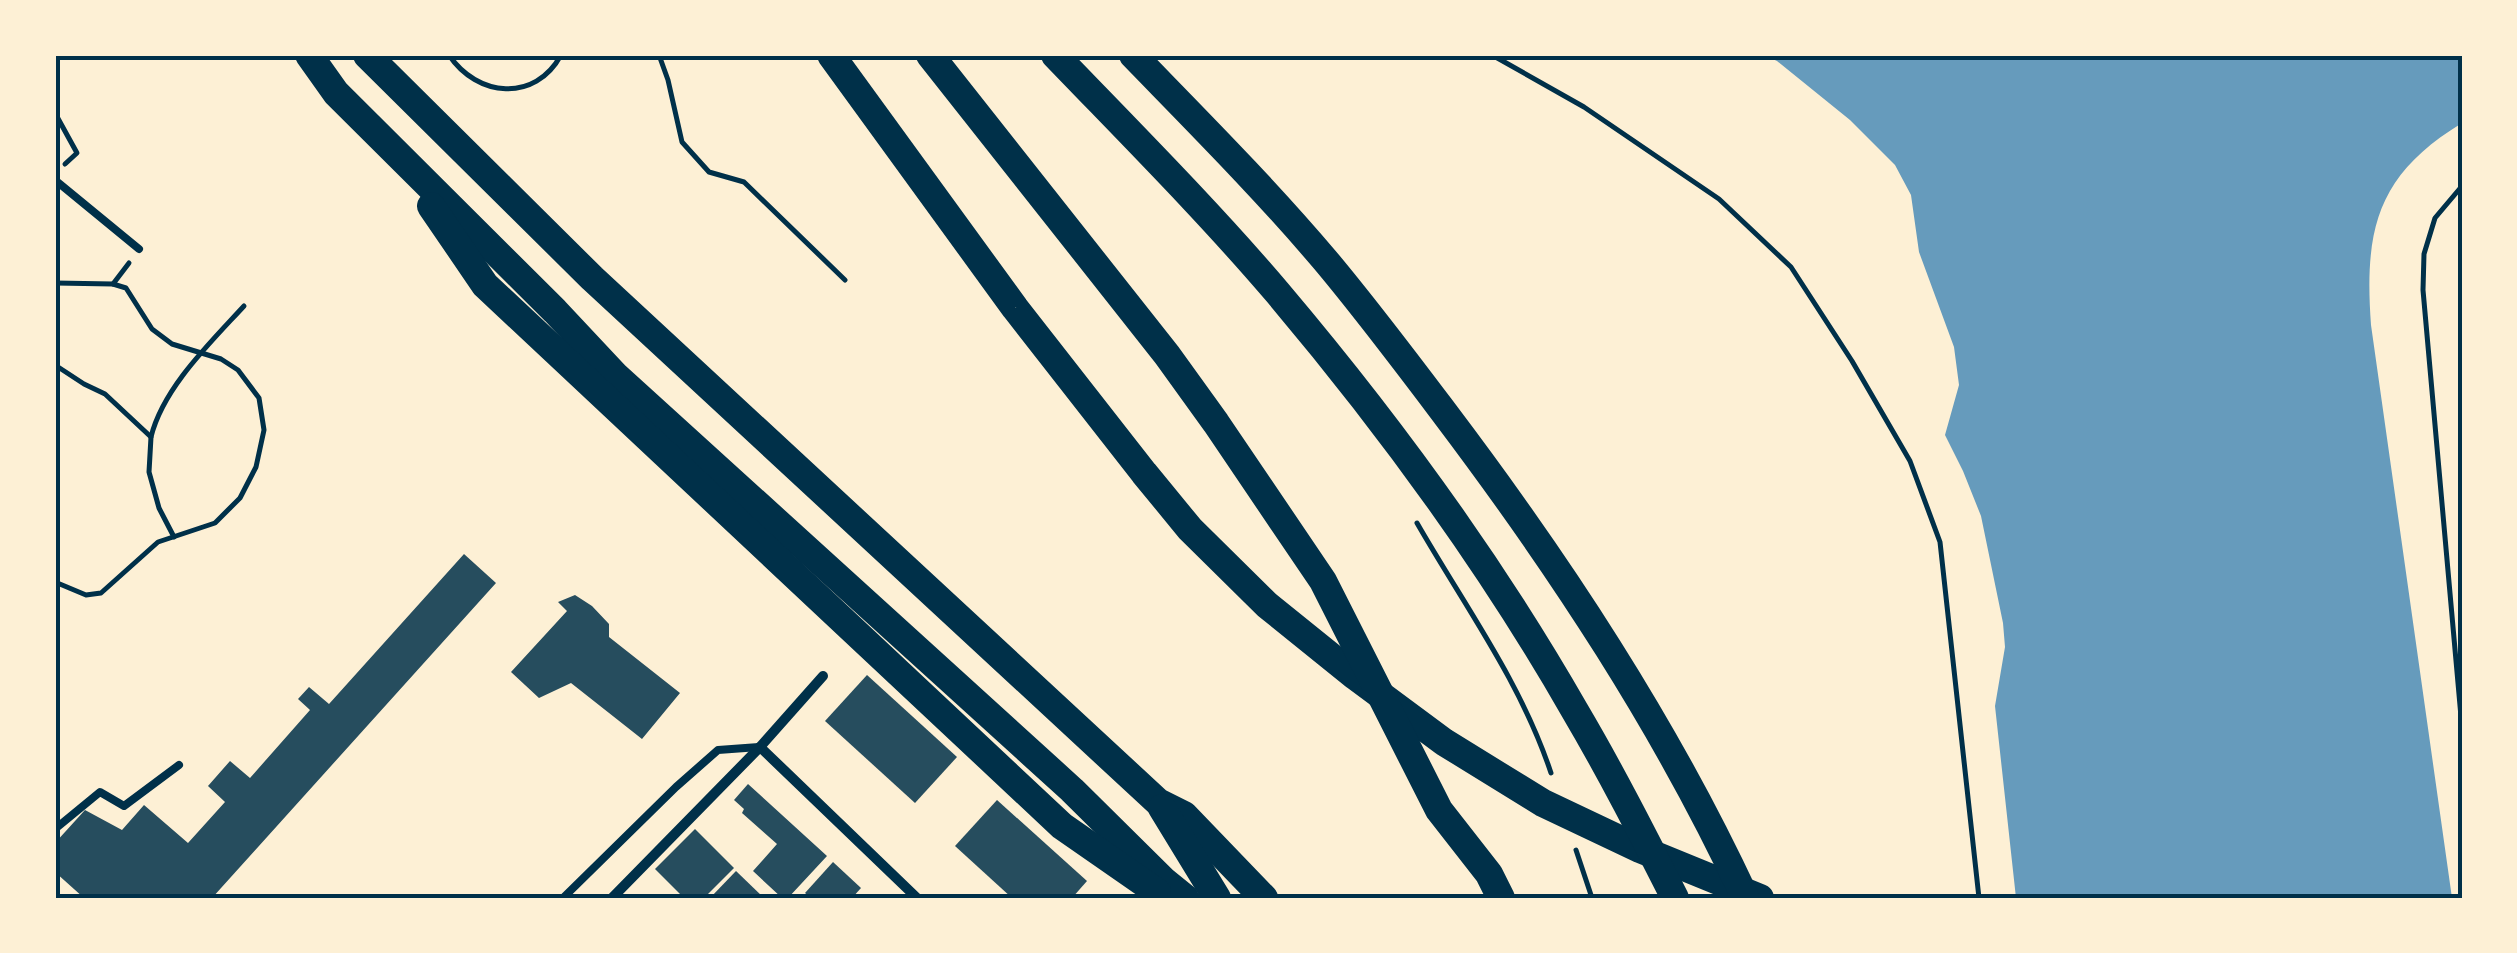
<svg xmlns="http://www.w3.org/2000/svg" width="2517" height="953" font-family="Bitter,serif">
	<rect width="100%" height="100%" fill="#fdf0d5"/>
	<!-- water -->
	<path fill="#669bbc" d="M 1764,55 L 2462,55 L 2462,123 C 2377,175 2364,229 2371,325 L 2452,898 L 2016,898 L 1995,706 L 2005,647 L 2003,623 L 1981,516 L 1963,471 L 1945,435 L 1959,385 L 1954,347 L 1919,252 L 1911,195 L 1895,165 L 1850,120 L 1777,61 Z"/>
	<!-- building -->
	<g fill="#264d5e">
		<path d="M 464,554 L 496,583 L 212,898 L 84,898 L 55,872 L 55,843 L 85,810 L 122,830 L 144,805 L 188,843 L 225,802 L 208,786 L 230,761 L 250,778 L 310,710 L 298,699 L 309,687 L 329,704 Z"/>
		<path d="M 575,595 L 592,606 L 609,624 L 609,637 L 680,693 L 642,739 L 571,683 L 539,698 L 511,672 L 567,611 L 558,602 Z"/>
		<path d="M 867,675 L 957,757 L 915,803 L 825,721 Z"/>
		<path d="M 748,784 L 827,856 L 788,898 L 782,898 L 753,871 L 777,844 L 742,813 L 744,809 L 734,800 Z"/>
		<path d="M 997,800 L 1087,881 L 1072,898 L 1012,898 L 955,846 Z"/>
		<path d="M 695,829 L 734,868 L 704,898 L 684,898 L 655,869 Z"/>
		<path d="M 833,862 L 861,888 L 852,898 L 811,898 L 805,893 Z"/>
		<path d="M 736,871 L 764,898 L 710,898 Z"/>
	</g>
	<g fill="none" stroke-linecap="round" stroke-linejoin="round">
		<!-- path -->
		<g stroke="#003049" stroke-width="5">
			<path d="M 449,55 C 477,97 535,103 561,55"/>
			<path d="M 659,55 L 668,80 L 682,142 L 709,172 L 744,182 L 845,280"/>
			<path d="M 1492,55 L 1584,107 L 1719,199 L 1791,267 L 1852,361 L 1910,461 L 1940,542 L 1979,898"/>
			<path d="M 55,113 L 77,153 L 65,164"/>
			<path d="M 2462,186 L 2435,218 L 2424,254 L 2423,290 L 2462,728"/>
			<path d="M 55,283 L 113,284 L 126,288 L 152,329 L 172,344 L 221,359 L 238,370 L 259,398 L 264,430 L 256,467 L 240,498 L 215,523 L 158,542 L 101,593 L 86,595 L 55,582"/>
			<path d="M 113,284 L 129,263"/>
			<path d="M 55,365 L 84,384 L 105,394 L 151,437 L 149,472 L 159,508 L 174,537"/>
			<path d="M 151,437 C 163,388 210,343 244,306"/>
			<path d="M 1417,523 C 1464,605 1521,682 1551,773"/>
			<path d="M 1576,850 L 1592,898"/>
		</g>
		<!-- service -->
		<g stroke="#003049" stroke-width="8">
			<path d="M 55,180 L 139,249"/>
			<path d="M 55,829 L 100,792 L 124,806 L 179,765"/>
			<path d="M 563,898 L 676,787 L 718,750 L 759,747"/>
		</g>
		<!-- minor -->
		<g stroke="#003049" stroke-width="10">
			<path d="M 760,747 L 917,898"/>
			<path d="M 612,898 L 760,747 L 823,676"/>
		</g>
		<!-- trunk -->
		<g stroke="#003049" stroke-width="28">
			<path d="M 309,55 L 336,93 L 555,311 L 615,375 L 1072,790 L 1164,881 L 1185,898"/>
			<path d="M 367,55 L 592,278 L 1158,802 L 1184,815 L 1264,898"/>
			<path d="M 831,55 L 1015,308 L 1144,473 L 1190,529 L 1267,605 L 1355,676 L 1444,742 L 1543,803 L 1640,849 L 1760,898"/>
			<path d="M 930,55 L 1167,355 L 1216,423 L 1323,581 L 1439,810 L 1489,874 L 1501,898"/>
			<path d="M 1055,55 C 1130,133 1207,210 1277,292 C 1387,422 1491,564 1575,711 C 1611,772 1643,835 1675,898"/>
			<path d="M 1133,55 C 1198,122 1264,188 1325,260 C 1367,310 1406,362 1446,415 C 1560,566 1665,725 1745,897"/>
			<path d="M 431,206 L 485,285 L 1062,826 L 1157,892"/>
			<path d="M 1162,808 L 1217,898"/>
		</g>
	</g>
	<!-- border -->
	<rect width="2517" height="953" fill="none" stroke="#fdf0d5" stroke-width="115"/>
	<rect x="58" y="58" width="2402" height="838" fill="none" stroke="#003049" stroke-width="4"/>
</svg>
